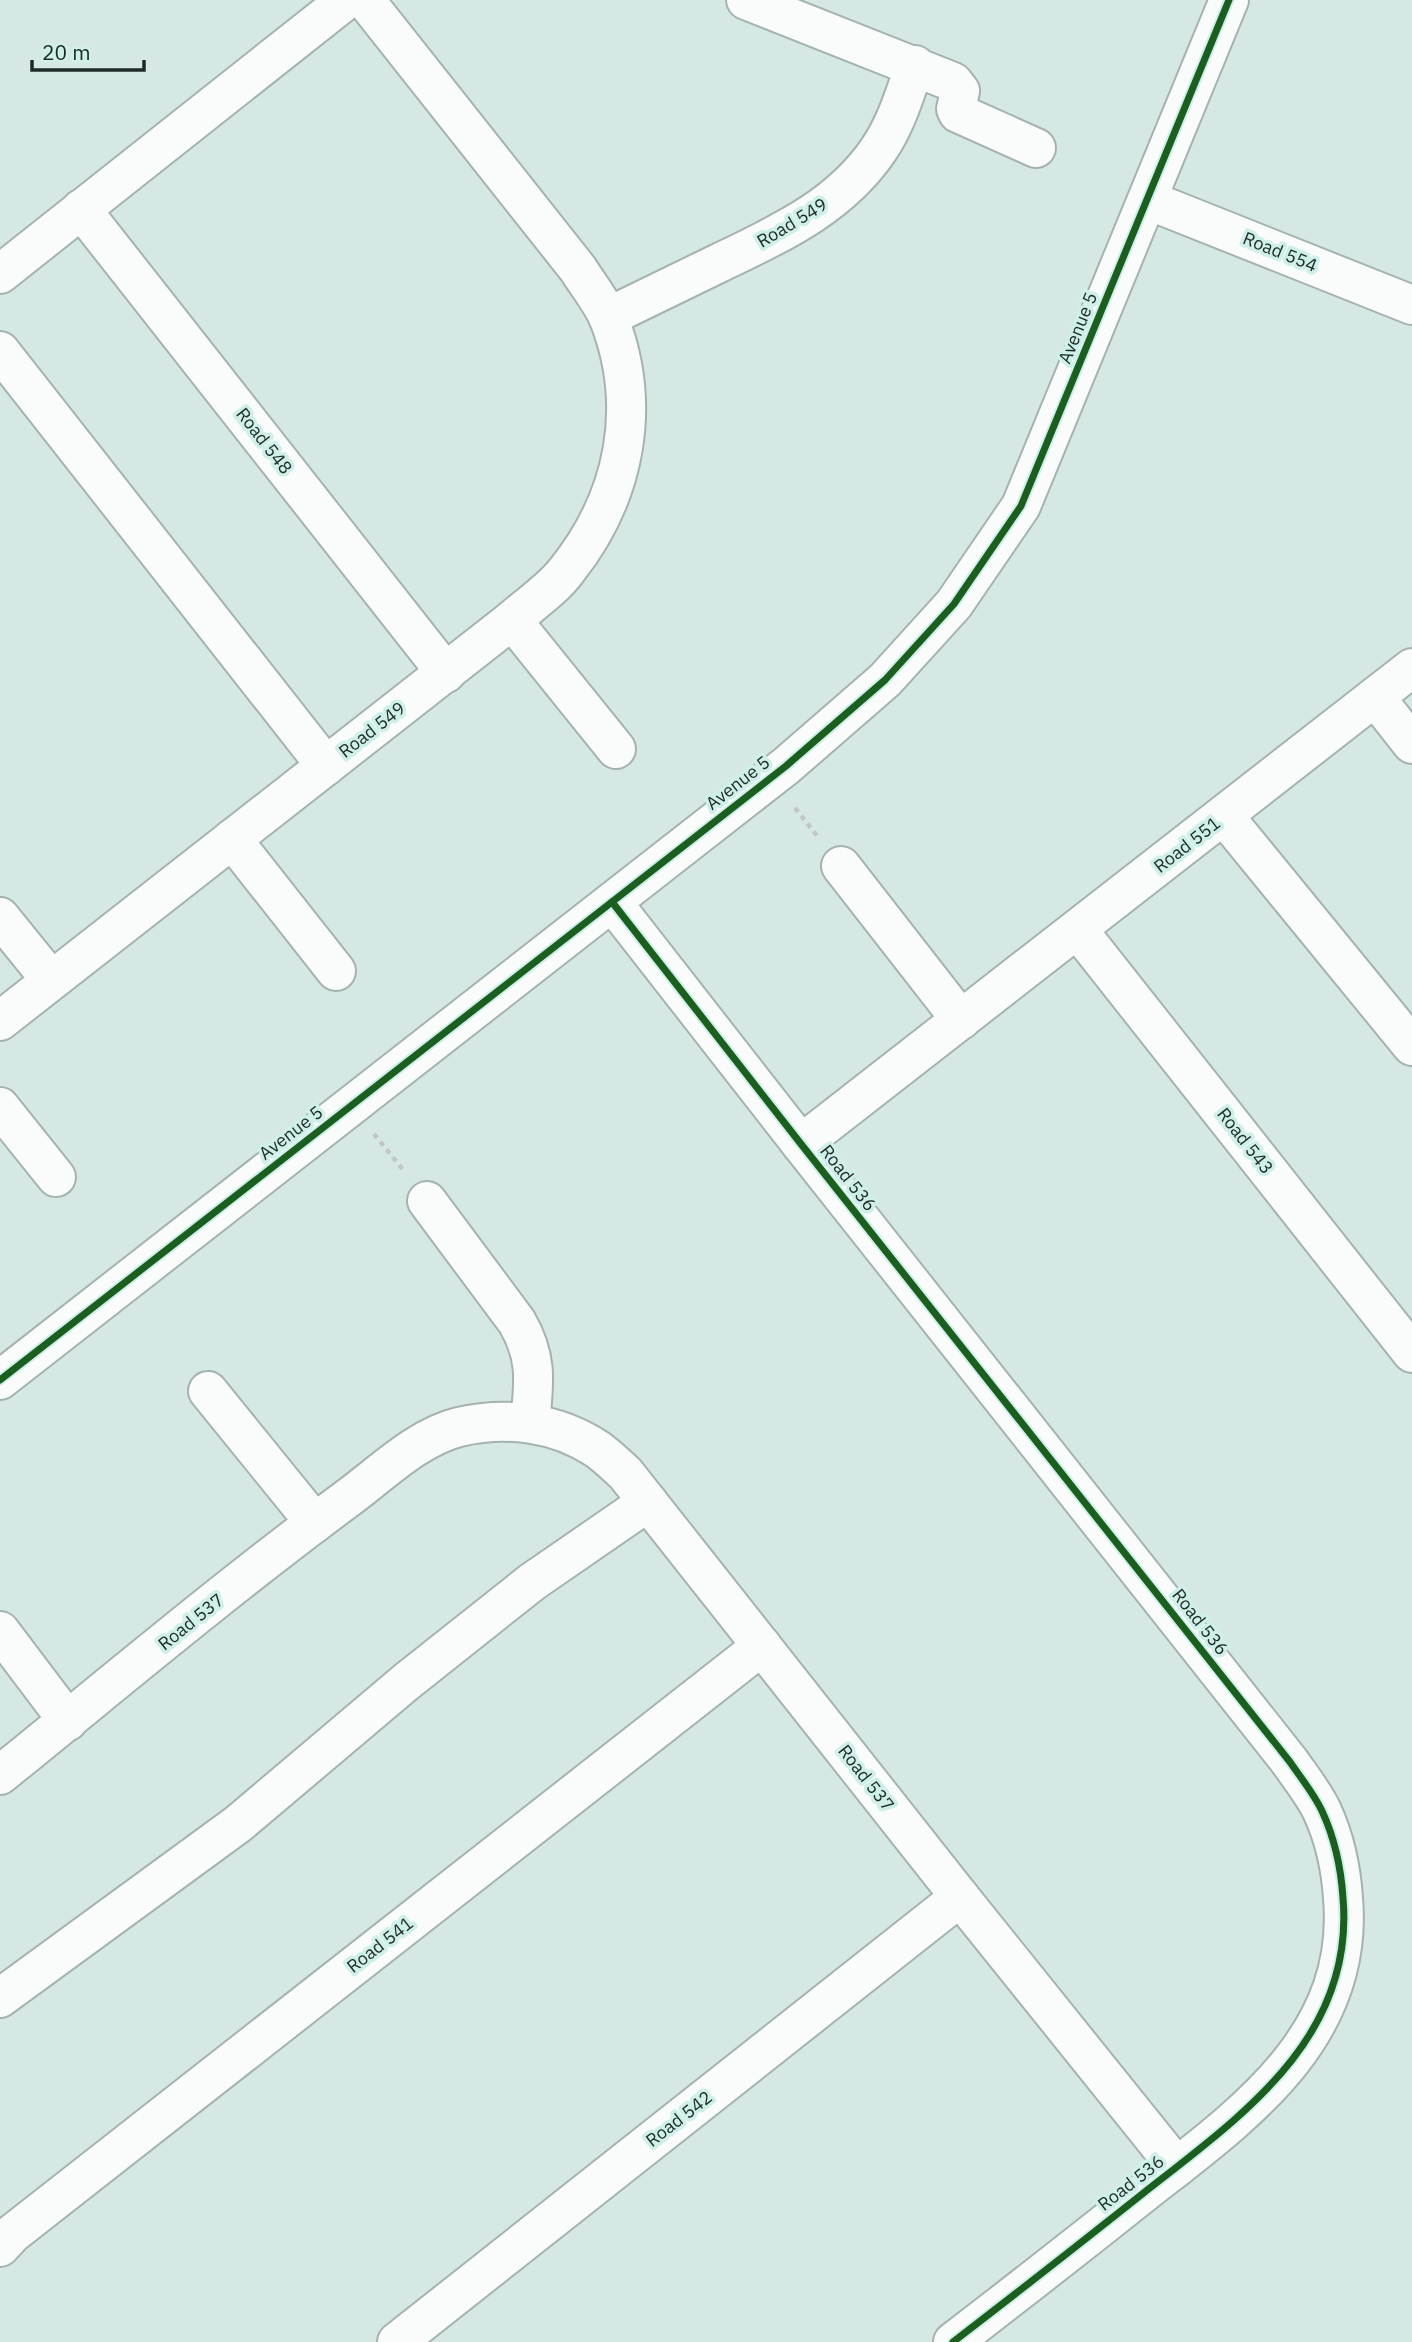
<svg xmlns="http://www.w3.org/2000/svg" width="1412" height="2342" font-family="'IBM Plex Sans',sans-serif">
	<rect width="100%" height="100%" fill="#d6e8e4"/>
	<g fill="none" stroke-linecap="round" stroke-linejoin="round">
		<!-- minor casing -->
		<g stroke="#a5b3b0" stroke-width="42">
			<g id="minor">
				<path d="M 746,0 L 953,82 L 960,91 L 956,109 L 958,113 L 1036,148"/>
				<path d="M 1148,200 L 1412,305"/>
				<path d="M 81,209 L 446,673"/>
				<path d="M 0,274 L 346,0"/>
				<path d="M 608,317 C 645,299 682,281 719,263 C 779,234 840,207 879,149 C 896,124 905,94 915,65"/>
				<path d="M 0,351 L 326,766"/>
				<path d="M 512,620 L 616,749"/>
				<path d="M 1375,697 L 1412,744"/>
				<path d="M 1224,816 L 1412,1046"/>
				<path d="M 232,839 L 336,971"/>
				<path d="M 841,866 L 961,1020"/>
				<path d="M 612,902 L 801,1144 L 1290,1762 C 1301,1778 1314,1794 1322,1811 C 1335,1839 1341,1868 1343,1898 C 1355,2037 1243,2115 1146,2191 C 1082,2242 1018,2292 953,2342"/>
				<path d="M 0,917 L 51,980"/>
				<path d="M 1078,930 L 1412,1353"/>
				<path d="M 0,1021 L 512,620 C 530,604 553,589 567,570 C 625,497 643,407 609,319 C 602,302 588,285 578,269 L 365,0"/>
				<path d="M 0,1107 L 56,1177"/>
				<path d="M 801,1144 L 1412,668"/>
				<path d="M 427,1201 L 517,1322 C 538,1358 534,1383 530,1423"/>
				<path d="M 208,1391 L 315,1523"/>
				<path d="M 0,1631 L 68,1721"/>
				<path d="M 0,1775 C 115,1682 229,1586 348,1498 C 382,1473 418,1437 459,1427 C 506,1416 556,1422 597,1449 C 607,1456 616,1465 625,1473 L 960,1897 L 1177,2167"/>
				<path d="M 0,1998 L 238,1824 L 406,1682 L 532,1582 L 648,1502"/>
				<path d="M 0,2247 L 12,2234 L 762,1646"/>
				<path d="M 397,2342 L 960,1897"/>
			</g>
		</g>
		<!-- tertiary casing -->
		<g stroke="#a5b3b0" stroke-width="42">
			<path id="tertiary" d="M 0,1380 L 786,766 L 885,680 L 954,604 L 1021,506 L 1229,0"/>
		</g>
		<!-- path -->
		<g stroke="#c1c7c6" stroke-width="4.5" stroke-dasharray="5 5" stroke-linecap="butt">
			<path d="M 795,808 L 818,837"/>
			<path d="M 374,1134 L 404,1171"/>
		</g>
		<!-- minor -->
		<use href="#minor" stroke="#f9fcfb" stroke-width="38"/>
		<!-- tertiary -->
		<use href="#tertiary" stroke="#f9fcfb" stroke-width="38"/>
		<!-- cycleway casing -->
		<g stroke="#cfefe9" stroke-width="11">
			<g id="cycleway">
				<path d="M 612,902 L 801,1144 L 1290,1762 C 1301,1778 1314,1794 1322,1811 C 1335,1839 1341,1868 1343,1898 C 1355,2037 1243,2115 1146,2191 C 1082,2242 1018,2292 953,2342"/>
				<path d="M 0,1380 L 786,766 L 885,680 L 954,604 L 1021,506 L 1229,0"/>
			</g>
		</g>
		<!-- cycleway -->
		<use href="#cycleway" stroke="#1b5e20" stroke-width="7"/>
	</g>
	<g text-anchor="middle" stroke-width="7" stroke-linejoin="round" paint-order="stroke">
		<!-- street labels -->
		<g font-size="18" fill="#1e2a28" stroke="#cfefe9">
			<text transform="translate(792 223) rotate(-31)" y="6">Road 549</text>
			<text transform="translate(1280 252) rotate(22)" y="6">Road 554</text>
			<text transform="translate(1078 328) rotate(-68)" y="6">Avenue 5</text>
			<text transform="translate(264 441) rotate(52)" y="6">Road 548</text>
			<text transform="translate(372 730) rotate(-38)" y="6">Road 549</text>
			<text transform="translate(738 783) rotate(-38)" y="6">Avenue 5</text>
			<text transform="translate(1187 845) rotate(-38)" y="6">Road 551</text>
			<text transform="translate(291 1133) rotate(-38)" y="6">Avenue 5</text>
			<text transform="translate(1245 1141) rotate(52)" y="6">Road 543</text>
			<text transform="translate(848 1178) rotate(52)" y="6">Road 536</text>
			<text transform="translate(191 1622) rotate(-39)" y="6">Road 537</text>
			<text transform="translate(1200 1622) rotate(52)" y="6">Road 536</text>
			<text transform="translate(866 1778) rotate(52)" y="6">Road 537</text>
			<text transform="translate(380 1945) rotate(-38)" y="6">Road 541</text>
			<text transform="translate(679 2119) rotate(-38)" y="6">Road 542</text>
			<text transform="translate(1131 2183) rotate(-38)" y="6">Road 536</text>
		</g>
	</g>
	<!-- scale -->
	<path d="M32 60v10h112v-10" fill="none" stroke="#1e2a28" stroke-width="3.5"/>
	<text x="42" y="60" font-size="21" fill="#1e2a28" stroke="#cfefe9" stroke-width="5" paint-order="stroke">20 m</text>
</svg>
